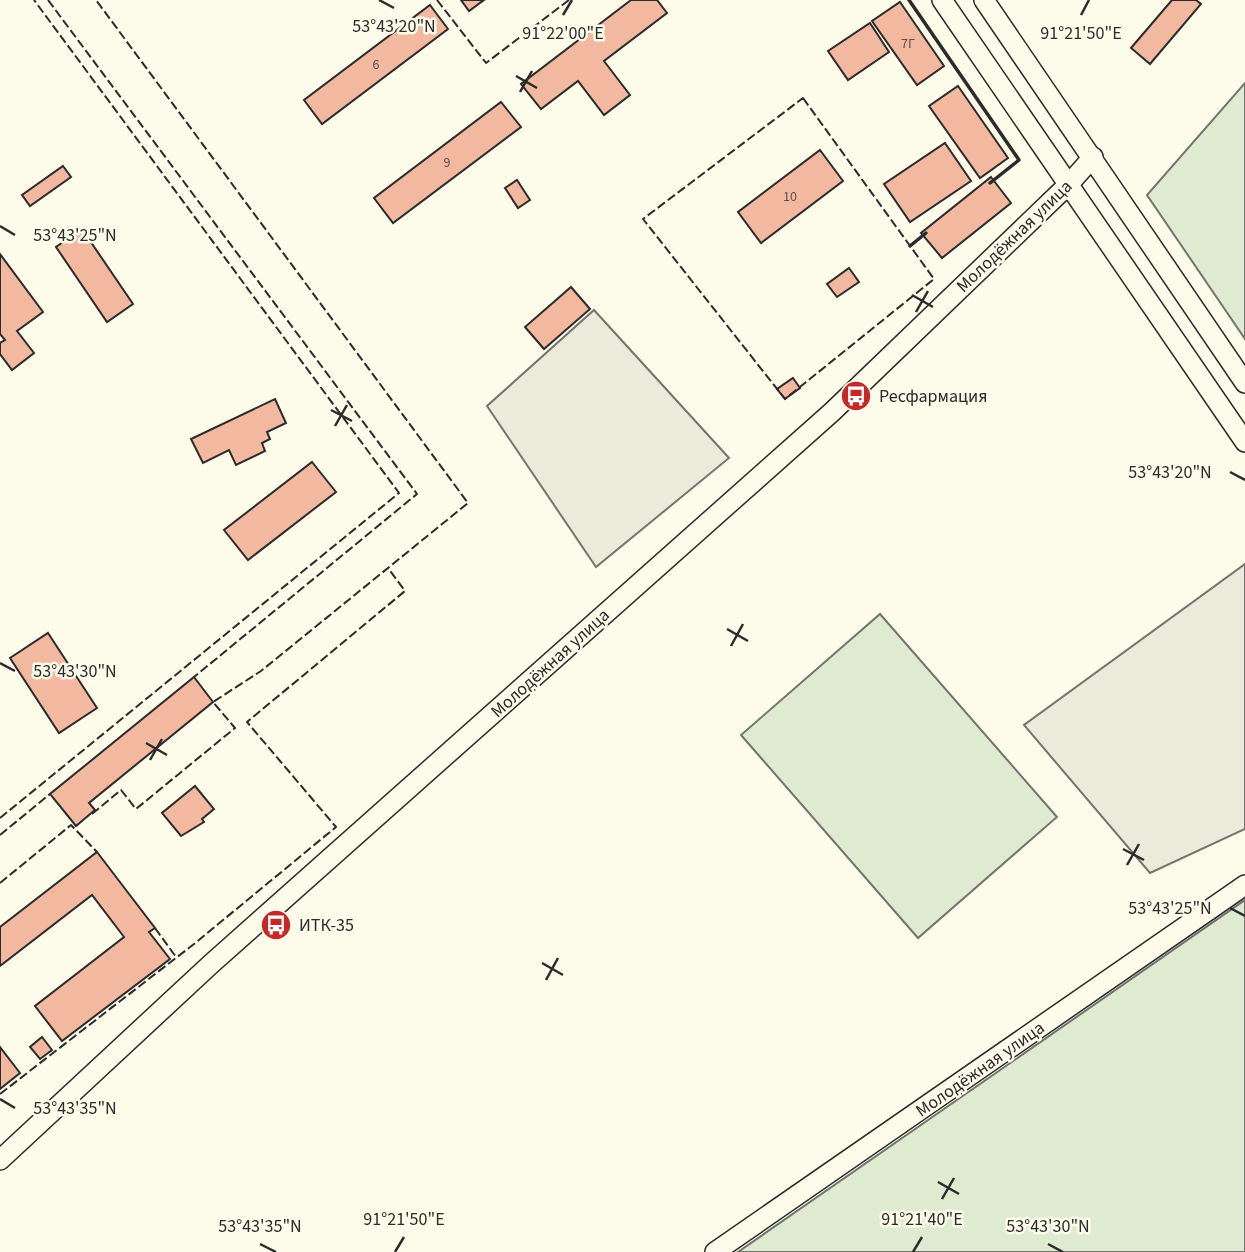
<svg xmlns="http://www.w3.org/2000/svg" width="1245" height="1252" font-family="'Source Sans 3',sans-serif">
	<rect width="100%" height="100%" fill="#fdfbea"/>
	<!-- green -->
	<g fill="#deebd1" stroke="#74746e" stroke-width="2">
		<path d="M 1245,83 L 1245,339 L 1147,195 Z"/>
		<path d="M 880,614 L 1057,817 L 918,938 L 741,735 Z"/>
		<path d="M 1245,900 L 1245,1252 L 738,1252 Z"/>
	</g>
	<!-- parking -->
	<g fill="#eceadb" stroke="#74746e" stroke-width="2">
		<path d="M 594,310 L 729,458 L 596,567 L 487,406 Z"/>
		<path d="M 1245,564 L 1245,829 L 1150,873 L 1024,725 Z"/>
	</g>
	<!-- building -->
	<g fill="#f2b8a0" stroke="#2b2b2b" stroke-width="2">
		<path d="M 461,0 L 484,0 L 469,11 Z"/>
		<path d="M 631,0 L 657,0 L 667,13 L 604,61 L 630,95 L 604,115 L 578,81 L 541,109 L 521,84 Z"/>
		<path d="M 1172,0 L 1196,0 L 1201,4 L 1150,64 L 1131,48 Z"/>
		<path d="M 900,2 L 944,66 L 917,85 L 872,21 Z"/>
		<path d="M 430,5 L 448,29 L 322,124 L 304,100 Z"/>
		<path d="M 870,23 L 889,52 L 848,80 L 828,51 Z"/>
		<path d="M 958,86 L 1008,158 L 980,178 L 929,106 Z"/>
		<path d="M 501,102 L 521,127 L 393,223 L 374,198 Z"/>
		<path d="M 945,143 L 971,181 L 910,222 L 884,184 Z"/>
		<path d="M 820,150 L 843,181 L 761,243 L 738,212 Z"/>
		<path d="M 63,166 L 71,177 L 30,206 L 22,195 Z"/>
		<path d="M 991,177 L 1011,203 L 942,258 L 921,233 Z"/>
		<path d="M 517,180 L 530,200 L 518,208 L 505,188 Z"/>
		<path d="M 82,229 L 133,304 L 107,322 L 56,247 Z"/>
		<path d="M 0,254 L 43,312 L 17,331 L 34,353 L 12,370 L 0,354 L 0,343 L 5,340 L 0,334 Z"/>
		<path d="M 849,268 L 859,282 L 837,297 L 827,284 Z"/>
		<path d="M 571,287 L 590,309 L 544,349 L 525,327 Z"/>
		<path d="M 793,378 L 800,388 L 785,399 L 777,389 Z"/>
		<path d="M 275,399 L 286,423 L 267,432 L 270,439 L 262,443 L 265,451 L 236,465 L 229,450 L 203,463 L 191,439 Z"/>
		<path d="M 312,462 L 336,492 L 248,560 L 224,530 Z"/>
		<path d="M 48,633 L 97,708 L 59,733 L 10,658 Z"/>
		<path d="M 194,677 L 213,702 L 89,803 L 95,810 L 76,826 L 50,794 Z"/>
		<path d="M 195,786 L 214,809 L 202,819 L 204,822 L 181,836 L 162,813 Z"/>
		<path d="M 97,852 L 155,928 L 149,932 L 170,959 L 62,1041 L 35,1006 L 124,937 L 92,895 L 0,966 L 0,927 Z"/>
		<path d="M 42,1037 L 52,1050 L 40,1059 L 30,1047 Z"/>
		<path d="M 0,1047 L 20,1073 L 0,1089 Z"/>
	</g>
	<g fill="none" stroke-linecap="round" stroke-linejoin="round">
		<!-- minor casing -->
		<g stroke="#2b2b2b" stroke-width="22">
			<g id="minor">
				<path d="M 942,0 L 1245,442"/>
				<path d="M 984,0 L 1245,383"/>
				<path d="M 0,1160 L 211,964 L 832,412 L 1069,184 L 1093,157"/>
				<path d="M 715,1252 L 1245,885"/>
			</g>
		</g>
		<!-- minor -->
		<use href="#minor" stroke="#fdfbea" stroke-width="19"/>
		<!-- fence -->
		<g stroke="#2b2b2b" stroke-width="2" stroke-dasharray="9 3.5" stroke-linecap="butt">
			<path d="M 48,0 L 417,494 L 194,677"/>
			<path d="M 437,0 L 486,63 L 569,0"/>
			<path d="M 803,98 L 934,279 L 785,399 L 643,219 Z"/>
			<path d="M 92,814 L 121,790 L 136,809 L 235,728 L 213,702 L 261,671 L 468,503 L 96,0"/>
			<path d="M 0,818 L 399,493 L 34,0"/>
			<path d="M 0,835 L 50,794"/>
			<path d="M 0,883 L 71,825 L 97,852"/>
			<path d="M 155,928 L 176,957"/>
			<path d="M 0,1094 L 194,944 L 336,827 L 247,722 L 405,591 L 388,568"/>
		</g>
		<!-- wall -->
		<g stroke="#2b2b2b" stroke-width="3.5">
			<path d="M 909,0 L 1019,160 L 990,183"/>
			<path d="M 910,246 L 926,233"/>
		</g>
	</g>
	<!-- ticks -->
	<path fill="none" stroke="#2b2b2b" stroke-width="2.5" d="M 379,0 L 394,8M 563,15 L 572,0M 1081,15 L 1089,0M 516,76 L 537,88M 520,92 L 532,71M 0,226 L 15,235M 912,295 L 933,307M 916,312 L 928,291M 331,410 L 352,421M 335,426 L 347,405M 1230,472 L 1245,480M 727,629 L 748,641M 731,646 L 743,624M 0,663 L 15,671M 146,743 L 167,755M 150,760 L 162,739M 1123,849 L 1144,860M 1127,865 L 1139,844M 1230,908 L 1245,916M 542,963 L 563,975M 546,980 L 558,958M 0,1099 L 15,1108M 938,1182 L 959,1194M 942,1199 L 954,1178M 260,1244 L 276,1252M 1048,1244 L 1063,1252M 395,1252 L 404,1237M 913,1252 L 922,1237"/>
	<!-- icons -->
	<defs>
		<g id="bus-disc" transform="scale(1.575)"><circle r="9.5" fill="#c62828" stroke="#fdfbea"/><path d="M-5-6H5V4H4V6H2V4H-2V6H-4V4H-5ZM-3.5-4V0h7V-4ZM-3.5 1.2v1.5H-2V1.2ZM2 1.2v1.5H3.5V1.2Z" fill="#fff"/></g>
	</defs>
	<g fill-rule="evenodd">
		<use href="#bus-disc" x="856" y="396"/>
		<use href="#bus-disc" x="276" y="925"/>
	</g>
	<g text-anchor="middle" stroke-width="5" stroke-linejoin="round" paint-order="stroke">
		<!-- number labels -->
		<g font-size="14" fill="#5d4e48">
			<text x="908" y="48">7Г</text>
			<text x="376" y="69">6</text>
			<text x="447" y="167">9</text>
			<text x="790" y="201">10</text>
		</g>
		<!-- street labels -->
		<g font-size="18" fill="#2b2b2b" stroke="#fdfbea">
			<text transform="translate(1014 236) rotate(-44)" y="6">Молодёжная улица</text>
			<text transform="translate(550 663) rotate(-42)" y="6">Молодёжная улица</text>
			<text transform="translate(980 1069) rotate(-35)" y="6">Молодёжная улица</text>
		</g>
		<!-- poi labels -->
		<g font-size="18" fill="#2b2b2b" stroke="#fdfbea" text-anchor="start">
			<text x="879" y="402">Ресфармация</text>
			<text x="299" y="931">ИТК-35</text>
		</g>
	</g>
	<g font-size="18" text-anchor="middle" fill="#2b2b2b" stroke="#fdfbea" stroke-width="5" stroke-linejoin="round" paint-order="stroke">
		<text x="394" y="32">53°43'20"N</text>
		<text x="563" y="39">91°22'00"E</text>
		<text x="1081" y="39">91°21'50"E</text>
		<text x="75" y="241">53°43'25"N</text>
		<text x="1170" y="478">53°43'20"N</text>
		<text x="75" y="677">53°43'30"N</text>
		<text x="1170" y="914">53°43'25"N</text>
		<text x="75" y="1114">53°43'35"N</text>
		<text x="404" y="1225">91°21'50"E</text>
		<text x="922" y="1225">91°21'40"E</text>
		<text x="260" y="1232">53°43'35"N</text>
		<text x="1048" y="1232">53°43'30"N</text>
	</g>
</svg>
